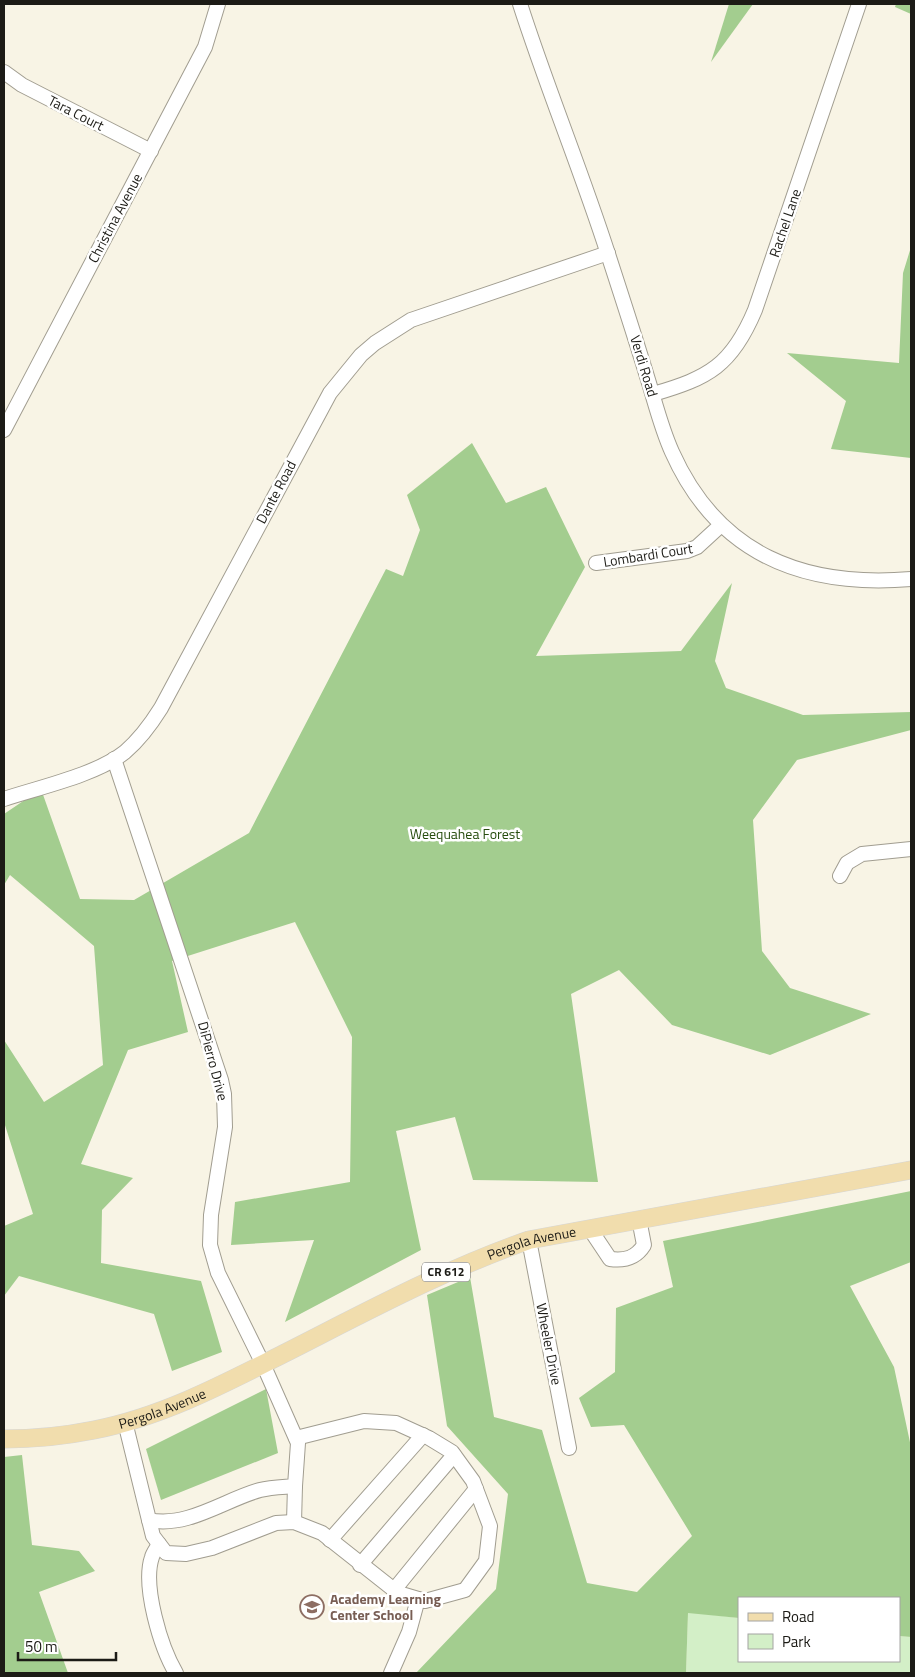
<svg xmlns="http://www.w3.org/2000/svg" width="915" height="1677" font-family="'Titillium Web',sans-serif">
	<rect width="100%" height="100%" fill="#f8f4e5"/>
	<!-- green -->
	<path fill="#d3efc7" d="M 688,1612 L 739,1618 L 739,1661 L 899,1661 L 899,1636 L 911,1637 L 911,1673 L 686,1673 Z"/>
	<!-- forest -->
	<g fill="#a3cd8f">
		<path d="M 729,4 L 753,4 L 711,62 Z"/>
		<path d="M 896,4 L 911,4 L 911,14 L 895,7 Z"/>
		<path d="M 911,247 L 911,458 L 831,449 L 846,401 L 787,353 L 899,363 L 903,273 Z"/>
		<path d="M 472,443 L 506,503 L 546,487 L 585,567 L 536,656 L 681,651 L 732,583 L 715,661 L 726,688 L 803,715 L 911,712 L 911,730 L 797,760 L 753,820 L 762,951 L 790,988 L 871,1014 L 770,1055 L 672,1025 L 619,970 L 571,994 L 598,1182 L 473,1180 L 455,1117 L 396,1131 L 421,1250 L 285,1322 L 314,1240 L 231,1245 L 235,1202 L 350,1182 L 352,1037 L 295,922 L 172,961 L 188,1032 L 128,1050 L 81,1164 L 133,1178 L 102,1210 L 101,1263 L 201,1281 L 222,1352 L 172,1371 L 154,1314 L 19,1276 L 4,1296 L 4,1226 L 33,1214 L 4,1122 L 4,1040 L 44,1102 L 103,1065 L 94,946 L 10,875 L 4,885 L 4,814 L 41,789 L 80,899 L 134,900 L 249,833 L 386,569 L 403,576 L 420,530 L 407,495 Z"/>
		<path d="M 911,1191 L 911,1262 L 850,1286 L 894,1367 L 911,1447 L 911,1637 L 899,1636 L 899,1598 L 739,1598 L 739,1618 L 688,1613 L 686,1673 L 416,1673 L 496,1589 L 508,1494 L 447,1426 L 427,1295 L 470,1277 L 494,1417 L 542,1430 L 587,1583 L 637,1592 L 692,1536 L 624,1425 L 591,1427 L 579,1398 L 615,1372 L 616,1308 L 673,1287 L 663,1241 Z"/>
		<path d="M 266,1389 L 278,1453 L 161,1500 L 146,1449 Z"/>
		<path d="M 22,1455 L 32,1545 L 79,1551 L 95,1571 L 39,1592 L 68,1673 L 4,1673 L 4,1457 Z"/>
	</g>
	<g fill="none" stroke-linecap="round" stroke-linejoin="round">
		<!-- minor casing -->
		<g stroke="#a19d90" stroke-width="16">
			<g id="minor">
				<path d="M 520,4 C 547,88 581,170 608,254 C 622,297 636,340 649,383 C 656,406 662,430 672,452 C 718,555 804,588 911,579"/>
				<path d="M 4,72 L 22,85 L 151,151"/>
				<path d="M 653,394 C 709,378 732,365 755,310 L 859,4"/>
				<path d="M 4,430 L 205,47 L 218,4"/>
				<path d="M 596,563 L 687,551 L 697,547 L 721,525"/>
				<path d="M 114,759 L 221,1080 L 224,1094 L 225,1127 L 211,1215 L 210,1245 L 218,1273 L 263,1364 L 298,1443 L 295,1486 C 284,1487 271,1487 260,1490 C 224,1500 188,1528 149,1520 L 125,1422"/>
				<path d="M 4,799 C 40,787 96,775 125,752 C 139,740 151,724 161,708 L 330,393 L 361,355 L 375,343 L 411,320 L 608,253"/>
				<path d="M 840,876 L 847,863 L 862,854 L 911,849"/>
				<path d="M 590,1229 L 610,1259 C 625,1261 636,1258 644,1245 L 639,1219"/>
				<path d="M 529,1240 L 569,1448"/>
				<path d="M 149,1520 L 153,1536 L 166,1553 L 186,1554 L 212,1548 L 276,1523 L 294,1522 L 322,1533 L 398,1593 L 425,1601 L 465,1590 L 486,1561 L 490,1526 L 473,1481 L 452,1452 L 429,1438 L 396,1423 L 364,1421 L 296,1438"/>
				<path d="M 294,1522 L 295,1486"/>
				<path d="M 330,1540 L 423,1435"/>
				<path d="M 159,1544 C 157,1548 153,1553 152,1557 C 142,1586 161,1648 176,1673"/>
				<path d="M 360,1565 L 454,1455"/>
				<path d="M 394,1590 L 476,1489"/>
				<path d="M 391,1673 L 409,1632 L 418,1599"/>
			</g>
		</g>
		<!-- major casing -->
		<g stroke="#d6d6d5" stroke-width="19">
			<g id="major">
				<path id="s1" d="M 4,1439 C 34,1439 64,1436 94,1430 C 161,1417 222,1385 283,1354 C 364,1313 443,1270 529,1240 L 911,1170"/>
			</g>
		</g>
		<!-- minor -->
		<use href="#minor" stroke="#fff" stroke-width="14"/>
		<!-- major -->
		<use href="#major" stroke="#f1ddad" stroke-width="18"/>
	</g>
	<!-- icons -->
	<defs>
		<g id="school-ring" transform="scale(1.25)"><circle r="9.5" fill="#fff" stroke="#8d6e63" stroke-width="1.5"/><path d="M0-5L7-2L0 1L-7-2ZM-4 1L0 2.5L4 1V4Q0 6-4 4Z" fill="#8d6e63"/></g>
	</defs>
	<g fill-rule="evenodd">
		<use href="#school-ring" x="312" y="1607"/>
	</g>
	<g text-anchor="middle" stroke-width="5" stroke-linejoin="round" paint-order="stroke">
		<!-- shield labels -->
		<rect fill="#fff" stroke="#605f5c" stroke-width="1" x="422" y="1262.5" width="48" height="19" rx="4"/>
		<g font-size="12" font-weight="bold" fill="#1c1b16">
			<text x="446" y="1276">CR 612</text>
		</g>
		<!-- street labels -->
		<g font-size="14" fill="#1c1b16" stroke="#fff">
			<text transform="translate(76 113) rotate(27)" y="5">Tara Court</text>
			<text transform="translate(115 218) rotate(-62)" y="5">Christina Avenue</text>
			<text transform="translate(785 223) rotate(-71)" y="5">Rachel Lane</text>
			<text transform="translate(644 366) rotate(73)" y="5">Verdi Road</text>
			<text transform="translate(276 492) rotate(-62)" y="5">Dante Road</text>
			<text transform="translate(648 555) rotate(-9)" y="5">Lombardi Court</text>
			<text transform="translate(213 1061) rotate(75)" y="5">DiPierro Drive</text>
			<text dy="5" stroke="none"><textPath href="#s1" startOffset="568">Pergola Avenue</textPath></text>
			<text transform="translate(549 1344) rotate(79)" y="5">Wheeler Drive</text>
			<text dy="5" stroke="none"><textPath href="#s1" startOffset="162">Pergola Avenue</textPath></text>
		</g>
		<!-- park labels -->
		<g font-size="14" fill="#274d0e" stroke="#fff">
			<text x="465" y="839">Weequahea Forest</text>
		</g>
		<!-- education labels -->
		<g font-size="14" font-weight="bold" fill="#785e54" stroke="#fff" text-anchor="start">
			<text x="330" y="1604">Academy Learning<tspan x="330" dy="16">Center School</tspan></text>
		</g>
	</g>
	<!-- border -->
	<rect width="915" height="1677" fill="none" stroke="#1c1b16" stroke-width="10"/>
	<!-- legend -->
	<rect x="738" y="1597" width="162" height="65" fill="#ffffff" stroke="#a4a4a2"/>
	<rect x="748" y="1613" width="25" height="8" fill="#f1ddad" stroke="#a4a4a2"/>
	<text x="782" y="1622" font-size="15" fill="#1c1b16">Road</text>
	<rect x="748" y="1634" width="25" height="15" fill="#d3efc7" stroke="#a4a4a2"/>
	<text x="782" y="1647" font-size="15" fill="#1c1b16">Park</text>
	<!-- scale -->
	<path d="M18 1652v8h98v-8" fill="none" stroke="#1c1b16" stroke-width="2.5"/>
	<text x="25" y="1652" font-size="15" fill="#1c1b16" stroke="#ffffff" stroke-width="4" paint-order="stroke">50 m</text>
</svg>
